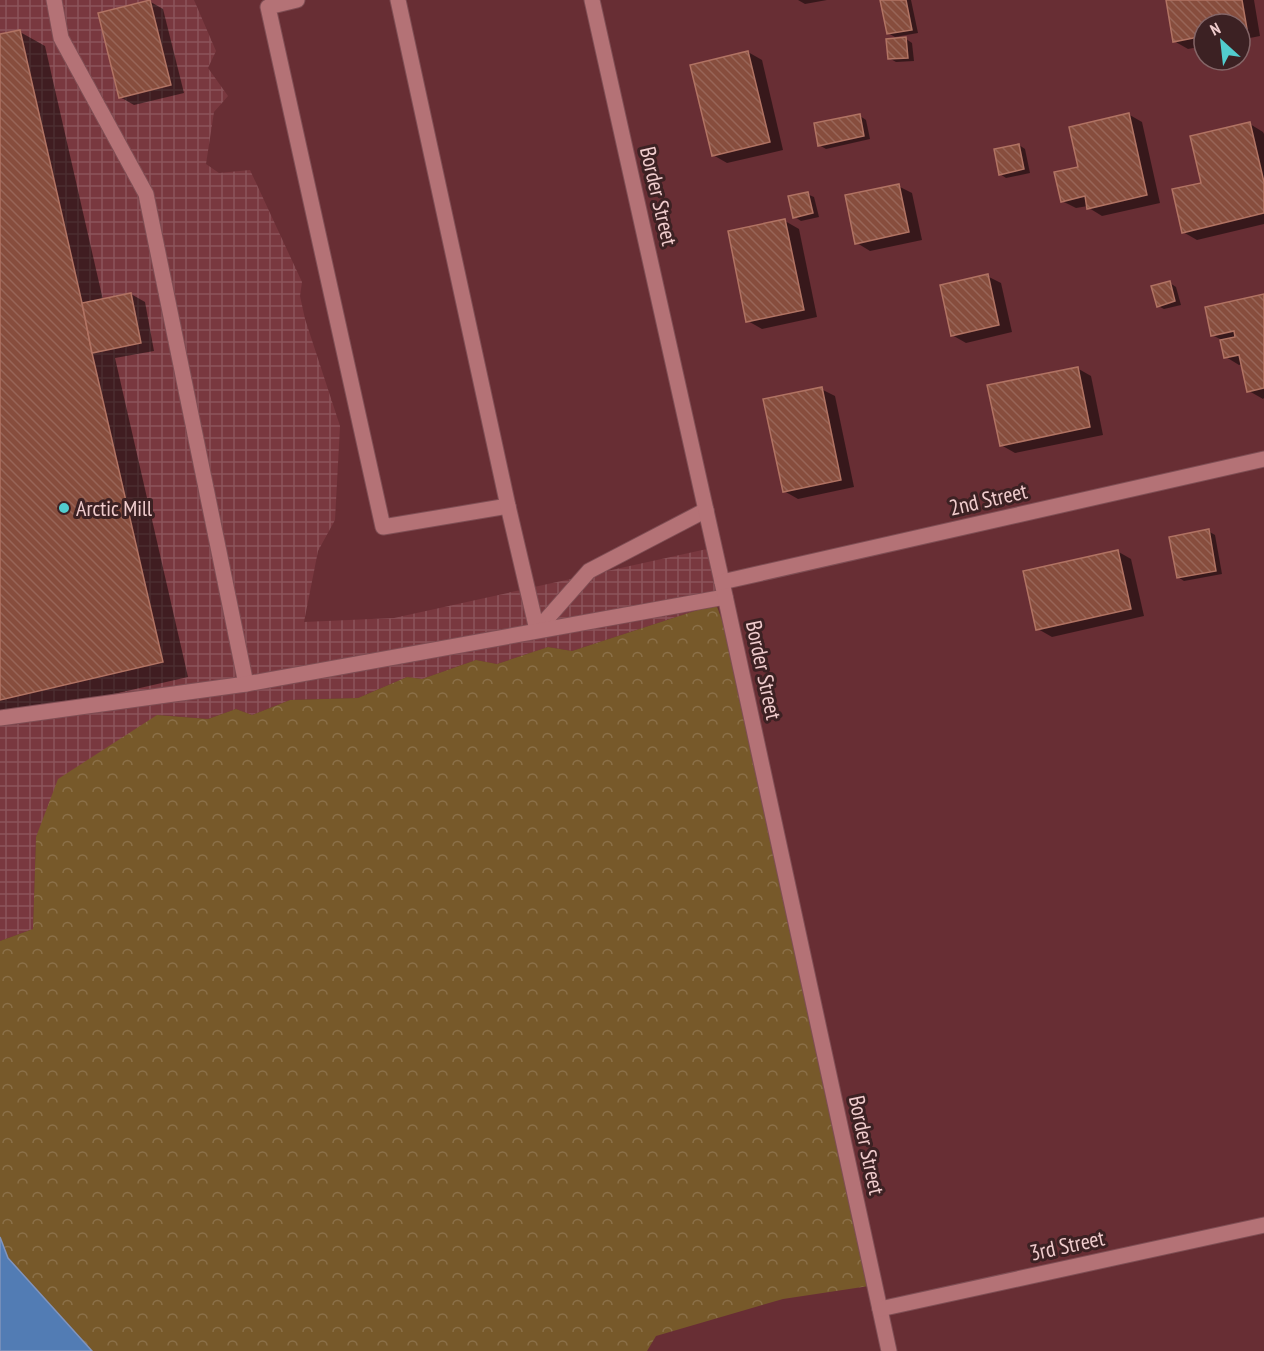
<svg xmlns="http://www.w3.org/2000/svg" width="1264" height="1351" font-family="'PT Sans Narrow',sans-serif">
	<defs>
		<pattern id="industrial-grid" width="8" height="8" patternUnits="userSpaceOnUse" patternTransform="scale(1.5)"><rect width="8" height="8" fill="#79383f"/><path d="M0 4h8M4 0v8" fill="none" stroke="#8c545a"/></pattern>
		<pattern id="forest-crowns" width="20" height="18" patternUnits="userSpaceOnUse" patternTransform="scale(1.5)"><rect width="20" height="18" fill="#77592a"/><path d="M2 6a3 3 0 1 1 6 0M12 15a3 3 0 1 1 6 0" fill="none" stroke="#8b7048"/></pattern>
		<pattern id="building-back-hatch" width="6" height="6" patternUnits="userSpaceOnUse" patternTransform="scale(1.5)"><rect width="6" height="6" fill="#874d3d"/><path d="M-1 5l2 2M0 0l6 6M5-1l2 2" fill="none" stroke="#986558"/></pattern>
	</defs>
	<rect width="100%" height="100%" fill="#682e34"/>
	<!-- industrial -->
	<path fill="url(#industrial-grid)" d="M 0,0 L 194,0 L 216,51 L 208,68 L 228,96 L 214,112 L 206,164 L 219,173 L 250,170 L 302,282 L 300,296 L 305,319 L 340,426 L 335,520 L 318,551 L 304,622 L 394,618 L 707,549 L 714,567 L 720,597 L 716,604 L 572,651 L 548,647 L 497,664 L 476,660 L 422,679 L 407,677 L 358,698 L 290,700 L 252,715 L 236,709 L 208,719 L 157,715 L 36,837 L 33,929 L 0,941 Z"/>
	<!-- forest -->
	<path fill="url(#forest-crowns)" d="M 716,604 L 725,628 L 869,1286 L 783,1299 L 656,1336 L 647,1351 L 92,1351 L 8,1258 L 0,1237 L 0,941 L 33,929 L 36,837 L 58,779 L 157,715 L 208,719 L 236,709 L 252,715 L 290,700 L 358,698 L 407,677 L 422,679 L 476,660 L 497,664 L 548,647 L 572,651 Z"/>
	<!-- water -->
	<path fill="#527cb4" stroke="#8194bc" stroke-width="1.5" d="M 0,1237 L 8,1258 L 92,1351 L 0,1351 Z"/>
	<!-- shadow -->
	<g fill="#0007">
		<path d="M 798,0 L 827,0 L 805,4 Z"/>
		<path d="M 882,0 L 911,0 L 918,33 L 895,37 L 888,33 Z"/>
		<path d="M 1167,0 L 1254,0 L 1260,36 L 1240,40 L 1240,24 L 1204,24 L 1204,46 L 1188,49 L 1174,41 Z"/>
		<path d="M 149,1 L 163,9 L 184,93 L 134,105 L 120,97 Z"/>
		<path d="M 20,32 L 45,46 L 103,300 L 131,294 L 145,302 L 154,351 L 115,358 L 188,677 L 0,720 L 0,36 Z"/>
		<path d="M 906,39 L 912,43 L 914,61 L 896,62 L 889,58 Z"/>
		<path d="M 748,52 L 762,60 L 783,150 L 727,163 L 713,155 Z"/>
		<path d="M 1128,114 L 1142,122 L 1160,203 L 1102,216 L 1089,208 L 1088,206 L 1076,208 L 1062,201 L 1080,168 Z"/>
		<path d="M 860,116 L 866,120 L 870,139 L 826,149 L 819,145 Z"/>
		<path d="M 1250,124 L 1263,132 L 1264,134 L 1264,224 L 1197,240 L 1183,232 L 1203,184 Z"/>
		<path d="M 1019,145 L 1025,149 L 1030,173 L 1006,178 L 1000,174 Z"/>
		<path d="M 898,186 L 912,193 L 922,240 L 870,251 L 857,243 Z"/>
		<path d="M 807,194 L 814,197 L 819,217 L 801,221 L 795,217 Z"/>
		<path d="M 785,221 L 799,229 L 817,317 L 762,329 L 748,321 Z"/>
		<path d="M 987,276 L 1001,283 L 1012,332 L 966,343 L 952,335 Z"/>
		<path d="M 1170,283 L 1176,287 L 1181,305 L 1164,309 L 1158,306 Z"/>
		<path d="M 1264,295 L 1264,398 L 1263,399 L 1249,391 L 1243,364 L 1239,365 L 1226,357 L 1222,340 L 1212,335 Z"/>
		<path d="M 1077,368 L 1091,376 L 1103,435 L 1015,453 L 1001,445 Z"/>
		<path d="M 821,389 L 835,396 L 854,487 L 798,499 L 784,491 Z"/>
		<path d="M 1208,531 L 1215,535 L 1222,574 L 1184,581 L 1178,577 Z"/>
		<path d="M 1117,551 L 1131,559 L 1144,616 L 1052,637 L 1038,629 Z"/>
	</g>
	<!-- building -->
	<g fill="url(#building-back-hatch)" stroke="#b17363" stroke-width="1.5">
		<path d="M 150,0 L 171,85 L 119,98 L 98,13 Z"/>
		<path d="M 880,0 L 906,0 L 912,30 L 887,34 Z"/>
		<path d="M 1166,0 L 1242,0 L 1247,29 L 1240,30 L 1240,24 L 1204,24 L 1204,36 L 1173,42 Z"/>
		<path d="M 20,30 L 82,303 L 92,353 L 163,662 L 0,700 L 0,34 Z"/>
		<path d="M 906,37 L 908,58 L 888,59 L 886,39 Z"/>
		<path d="M 748,51 L 770,142 L 712,156 L 690,65 Z"/>
		<path d="M 1129,113 L 1147,195 L 1087,209 L 1085,196 L 1061,202 L 1054,172 L 1078,167 L 1069,127 Z"/>
		<path d="M 860,114 L 864,136 L 818,146 L 814,123 Z"/>
		<path d="M 1250,122 L 1264,182 L 1264,213 L 1182,233 L 1172,189 L 1201,183 L 1190,136 Z"/>
		<path d="M 1019,144 L 1024,169 L 999,175 L 994,149 Z"/>
		<path d="M 899,184 L 909,232 L 855,244 L 845,195 Z"/>
		<path d="M 808,192 L 813,213 L 793,218 L 788,196 Z"/>
		<path d="M 785,219 L 804,310 L 746,322 L 728,231 Z"/>
		<path d="M 988,274 L 999,325 L 951,336 L 940,285 Z"/>
		<path d="M 1170,281 L 1175,301 L 1157,307 L 1151,286 Z"/>
		<path d="M 131,293 L 141,343 L 92,353 L 82,303 Z"/>
		<path d="M 1264,294 L 1264,388 L 1247,392 L 1239,355 L 1224,358 L 1220,340 L 1235,337 L 1234,331 L 1211,336 L 1205,307 Z"/>
		<path d="M 1078,367 L 1090,427 L 1000,446 L 987,385 Z"/>
		<path d="M 822,387 L 841,480 L 783,492 L 763,399 Z"/>
		<path d="M 1209,529 L 1216,571 L 1177,578 L 1169,537 Z"/>
		<path d="M 1118,550 L 1131,609 L 1036,630 L 1023,571 Z"/>
	</g>
	<g fill="none" stroke-linecap="round" stroke-linejoin="round">
		<!-- lane casing -->
		<g stroke="#7f4e54" stroke-width="17">
			<g id="lane">
				<path d="M 54,0 L 61,38 L 146,194 L 246,684"/>
				<path d="M 297,0 L 268,7 L 383,527 L 508,506"/>
				<path d="M 398,0 L 508,506 L 537,630"/>
				<path d="M 537,630 L 589,571 L 706,510"/>
				<path d="M 0,718 L 246,684 L 725,597"/>
			</g>
		</g>
		<!-- street casing -->
		<g stroke="#7f4e54" stroke-width="17">
			<g id="street">
				<path d="M 592,0 L 722,582 L 889,1351"/>
				<path d="M 722,582 L 1264,459"/>
				<path d="M 880,1309 L 1264,1225"/>
			</g>
		</g>
		<!-- lane -->
		<use href="#lane" stroke="#b47276" stroke-width="15"/>
		<!-- street -->
		<use href="#street" stroke="#b47276" stroke-width="15"/>
	</g>
	<!-- markers -->
	<circle fill="#52cdce" stroke="#3c2123" stroke-width="2" cx="64" cy="508" r="6"/>
	<g text-anchor="middle" stroke-width="6" stroke-linejoin="round" paint-order="stroke">
		<!-- street labels -->
		<g font-size="22" fill="#f0cccd" stroke="#3c2123">
			<text transform="translate(659 196) rotate(77)" y="8">Border Street</text>
			<text transform="translate(988 499) rotate(-13)" y="8">2nd Street</text>
			<text transform="translate(764 670) rotate(78)" y="8">Border Street</text>
			<text transform="translate(867 1145) rotate(78)" y="8">Border Street</text>
			<text transform="translate(1067 1245) rotate(-12)" y="8">3rd Street</text>
		</g>
		<!-- poi labels -->
		<g font-size="22" fill="#f0cccd" stroke="#3c2123" text-anchor="start">
			<text x="76" y="516">Arctic Mill</text>
		</g>
	</g>
	<!-- north arrow -->
	<g transform="translate(1222 42) rotate(333)"><circle r="28" fill="#3c2123" stroke="#846567" stroke-width="1.5"/>
	<path d="M0-4.5L10 22L0 15L-10 22Z" fill="#52cdce"/>
	<text y="-9" font-size="16" font-weight="bold" text-anchor="middle" fill="#f0cccd">N</text>
	</g>
</svg>
